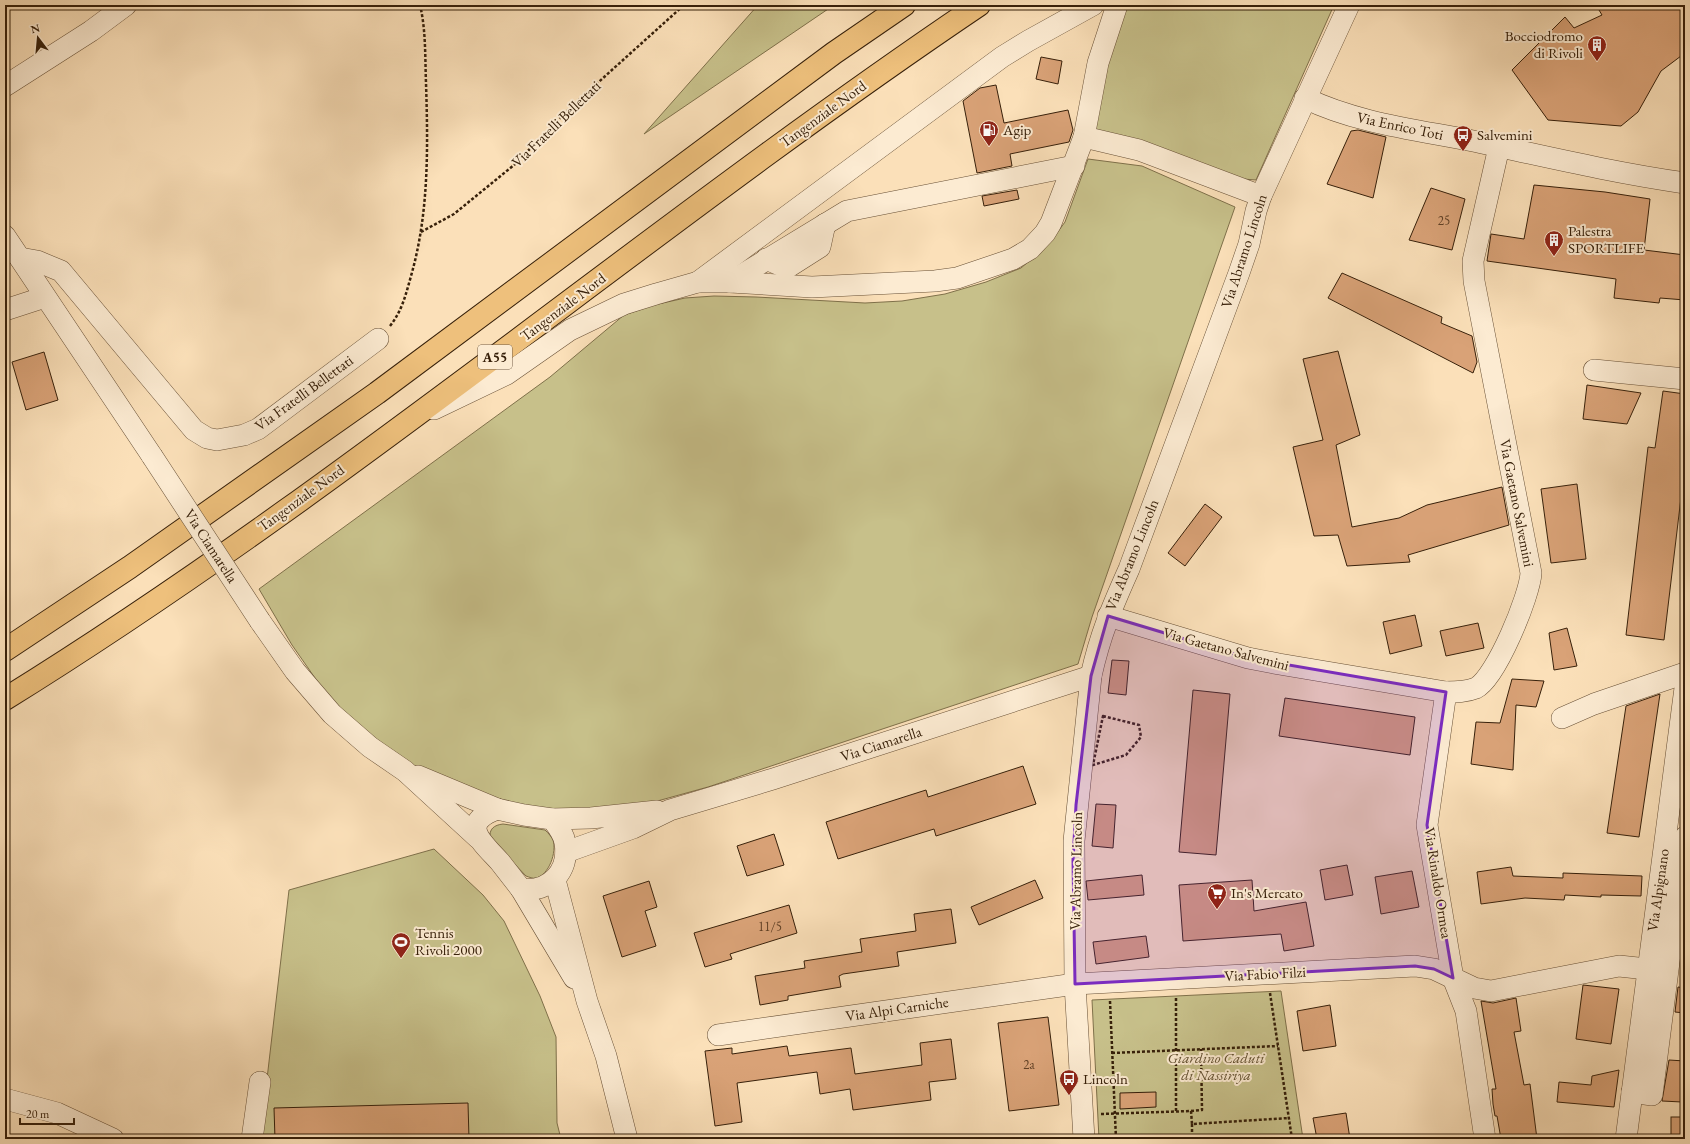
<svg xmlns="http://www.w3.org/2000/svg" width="1690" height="1144" font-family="'EB Garamond',serif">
	<rect width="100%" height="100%" fill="#fbe0b9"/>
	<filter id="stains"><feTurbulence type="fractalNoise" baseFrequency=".005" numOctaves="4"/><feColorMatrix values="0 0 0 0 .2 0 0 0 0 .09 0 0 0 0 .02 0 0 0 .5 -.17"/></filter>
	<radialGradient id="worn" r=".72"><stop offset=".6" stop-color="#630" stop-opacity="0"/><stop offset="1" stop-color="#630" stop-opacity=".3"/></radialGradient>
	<!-- green -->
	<g fill="#c7c08a" stroke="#7f704a">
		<path d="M 758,5 L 834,5 L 644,134 Z"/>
		<path d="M 1127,5 L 1334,5 L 1256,180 L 1230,178 L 1094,132 L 1106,65 L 1121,19 Z"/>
		<path d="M 1088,159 L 1142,166 L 1235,207 L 1092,617 L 1078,664 L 708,787 L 643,805 L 602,809 L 545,809 L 509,803 L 450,782 L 411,764 L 387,750 L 329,698 L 292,645 L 259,589 L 550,377 L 624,315 L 654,305 L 685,298 L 714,296 L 756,297 L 865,303 L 902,301 L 945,294 L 986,282 L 1021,268 L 1048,245 L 1065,222 Z"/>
		<path d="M 503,824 L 545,830 C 549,834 551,836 553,840 C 557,852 549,875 536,878 C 533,879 529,877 526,876 L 490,838 C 489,829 494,825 503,824 Z"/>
		<path d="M 434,849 L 483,895 L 504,921 L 540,996 L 556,1037 L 557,1123 L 561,1139 L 260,1139 L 289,890 Z"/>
		<path d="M 1281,991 L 1303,1139 L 1099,1139 L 1092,1000 Z"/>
	</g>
	<!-- building -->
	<g fill="#d9a277" stroke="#37200a">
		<path d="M 1596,5 L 1685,5 L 1685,53 L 1661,71 L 1638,112 L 1621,126 L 1548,120 L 1512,70 L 1565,17 L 1574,28 L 1602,15 Z"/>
		<path d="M 1041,57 L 1062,61 L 1058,84 L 1036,79 Z"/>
		<path d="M 996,85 L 1004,123 L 1068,110 L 1073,130 L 1069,142 L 1010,154 L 1012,166 L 977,173 L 963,101 L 980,88 Z"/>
		<path d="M 1358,130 L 1386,137 L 1373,198 L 1327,184 L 1351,131 Z"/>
		<path d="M 1534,185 L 1605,192 L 1650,199 L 1644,250 L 1685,255 L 1685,300 L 1660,298 L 1659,303 L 1614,298 L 1616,279 L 1487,261 L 1491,234 L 1524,239 Z"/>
		<path d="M 1431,188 L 1465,199 L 1452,250 L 1409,240 Z"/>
		<path d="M 1017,190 L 1019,199 L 984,206 L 982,196 Z"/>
		<path d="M 1342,273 L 1442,317 L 1441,323 L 1472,336 L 1477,362 L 1473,373 L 1328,298 Z"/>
		<path d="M 1338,351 L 1360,435 L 1336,445 L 1352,527 L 1399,518 L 1427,505 L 1502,487 L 1509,525 L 1408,555 L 1410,562 L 1347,566 L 1338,535 L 1314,536 L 1293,447 L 1323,440 L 1303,359 Z"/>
		<path d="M 44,352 L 58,400 L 26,410 L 12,362 Z"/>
		<path d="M 1587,385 L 1641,393 L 1627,424 L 1583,419 Z"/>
		<path d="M 1663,391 L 1685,394 L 1685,464 L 1664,640 L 1626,635 L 1648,447 L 1655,448 Z"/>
		<path d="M 1577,484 L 1586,559 L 1551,563 L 1541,489 Z"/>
		<path d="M 1205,504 L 1222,517 L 1185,566 L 1168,553 Z"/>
		<path d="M 1415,615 L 1422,646 L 1390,654 L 1383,622 Z"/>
		<path d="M 1478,623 L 1484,648 L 1446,656 L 1440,631 Z"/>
		<path d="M 1567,628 L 1577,666 L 1554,670 L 1549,633 Z"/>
		<path d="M 1112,660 L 1129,661 L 1126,695 L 1108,693 Z"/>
		<path d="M 1512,679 L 1544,681 L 1536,707 L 1516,705 L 1513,770 L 1471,764 L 1476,722 L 1500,723 Z"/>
		<path d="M 1193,690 L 1230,694 L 1216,855 L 1179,852 Z"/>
		<path d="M 1660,694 L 1639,837 L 1607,833 L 1626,706 Z"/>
		<path d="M 1285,698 L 1415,717 L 1410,755 L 1279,736 Z"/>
		<path d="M 1023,766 L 1036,804 L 936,836 L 934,829 L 838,859 L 826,822 L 926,790 L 928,797 Z"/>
		<path d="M 1096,804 L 1116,805 L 1113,848 L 1092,846 Z"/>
		<path d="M 774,834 L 784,865 L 747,876 L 737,846 Z"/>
		<path d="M 1347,865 L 1353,895 L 1325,900 L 1320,870 Z"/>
		<path d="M 1511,867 L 1513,876 L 1563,878 L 1563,873 L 1642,876 L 1641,896 L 1601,895 L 1601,897 L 1565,895 L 1564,900 L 1525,898 L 1481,904 L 1477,872 Z"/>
		<path d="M 1412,871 L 1419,907 L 1381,914 L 1375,877 Z"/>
		<path d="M 1142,875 L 1144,895 L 1088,900 L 1086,881 Z"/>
		<path d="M 1035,880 L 1043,898 L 979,925 L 971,907 Z"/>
		<path d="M 1252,880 L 1254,911 L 1306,902 L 1314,946 L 1284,951 L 1281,934 L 1183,941 L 1179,885 Z"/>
		<path d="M 649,881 L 657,907 L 645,911 L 656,946 L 622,957 L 603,896 Z"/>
		<path d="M 789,905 L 797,933 L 730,954 L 732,959 L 705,967 L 694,933 Z"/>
		<path d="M 951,909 L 956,943 L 897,952 L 899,966 L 843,974 L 839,976 L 841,987 L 788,996 L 788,1000 L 760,1005 L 755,976 L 805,968 L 804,961 L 862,952 L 860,939 L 916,931 L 914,914 Z"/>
		<path d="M 1146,936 L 1149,957 L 1096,964 L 1093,942 Z"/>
		<path d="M 1583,985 L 1619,989 L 1611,1044 L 1576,1039 Z"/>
		<path d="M 1678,987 L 1685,988 L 1685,1013 L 1675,1012 Z"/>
		<path d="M 1516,998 L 1521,1031 L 1514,1032 L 1524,1085 L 1530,1084 L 1537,1139 L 1501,1139 L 1497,1116 L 1495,1116 L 1493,1104 L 1492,1089 L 1496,1089 L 1481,1001 L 1493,1003 Z"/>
		<path d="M 1330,1005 L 1336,1046 L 1303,1051 L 1297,1011 Z"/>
		<path d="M 1048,1017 L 1059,1105 L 1009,1111 L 998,1023 Z"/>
		<path d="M 951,1039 L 956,1079 L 929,1082 L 931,1100 L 853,1110 L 850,1089 L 820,1094 L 817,1072 L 737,1083 L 742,1122 L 715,1126 L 705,1051 L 732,1048 L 732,1054 L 787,1046 L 789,1056 L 851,1048 L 855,1074 L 922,1065 L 920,1043 Z"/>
		<path d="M 1669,1060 L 1685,1061 L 1685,1085 L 1682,1102 L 1662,1101 Z"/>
		<path d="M 1619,1070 L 1614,1107 L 1557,1102 L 1559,1082 L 1591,1085 L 1592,1076 Z"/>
		<path d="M 1156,1092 L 1156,1107 L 1120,1109 L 1120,1093 Z"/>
		<path d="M 468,1103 L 469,1139 L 275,1139 L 274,1108 Z"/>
		<path d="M 1346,1113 L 1350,1139 L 1317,1139 L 1313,1118 Z"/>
		<rect x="1671" y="1117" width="14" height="22"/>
	</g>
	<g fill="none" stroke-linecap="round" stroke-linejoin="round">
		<!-- minor casing -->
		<g stroke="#685036" stroke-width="22">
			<g id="minor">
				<path d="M 5,86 L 91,31 L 126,5"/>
				<path d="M 1305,98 C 1356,123 1418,130 1473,141 C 1543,156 1614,173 1685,183"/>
				<path d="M 1084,137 L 1139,150 L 1261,196"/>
				<path d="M 5,236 L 152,456"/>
				<path d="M 20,258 L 37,261 L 61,271 L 194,430 L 207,438 L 217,440 L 244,435 L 258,429 L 378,339"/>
				<path d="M 766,259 L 787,268 L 820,247 L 825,224"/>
				<path d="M 698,282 L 1002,57 L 1028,41 L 1093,5"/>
				<path d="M 730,282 L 847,211 L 1074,166"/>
				<path d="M 5,310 L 45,297"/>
				<path d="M 1594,370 L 1685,379"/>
				<path d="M 434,409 L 507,374 L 570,330 L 624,304 L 656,294 L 698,282 L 730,282 L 812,287 L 935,281 L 957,278 L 1013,259 L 1030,249 L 1045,233 L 1051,223 L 1084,137 L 1098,63 L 1117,5"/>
				<path d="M 1108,616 L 1248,658 L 1279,664 L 1446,692 C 1456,692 1466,692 1476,688 C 1496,678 1530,595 1531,573 L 1474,281 L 1473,261 L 1499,147"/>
				<path d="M 260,621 L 295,671 L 332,714 L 370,747 L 405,771 L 478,838"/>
				<path d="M 1446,692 L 1427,825 L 1453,978 L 1466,1011 L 1485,1139"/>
				<path d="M 1562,718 L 1594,704 L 1685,673"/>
				<path d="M 418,776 L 497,809"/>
				<path d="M 497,809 L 524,815 L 552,819 C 558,827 564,834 565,843 C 570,871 549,893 521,889 C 514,880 507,871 500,862 C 482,842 458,824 497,809 Z"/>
				<path d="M 552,819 L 591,818 L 657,811"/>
				<path d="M 566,852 L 633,828 L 670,810 L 773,779 L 1091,676"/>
				<path d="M 555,880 L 587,1001 L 606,1056 L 627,1139"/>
				<path d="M 521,889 L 574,978"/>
				<path d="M 718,1035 L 1075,984 L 1415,966 L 1434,969 L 1474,988 L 1491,991 L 1619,966 L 1647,969"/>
				<path d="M 1632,1092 L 1652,1095 L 1685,837"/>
				<path d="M 5,1099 L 57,1113 L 113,1139"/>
				<path d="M 252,1139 L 260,1082"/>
				<path d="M 1084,1139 L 1075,984 L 1074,841 L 1091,676 C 1100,635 1112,607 1129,569 L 1239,273 L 1249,244 L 1256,211 L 1261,196 L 1349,5"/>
				<path d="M 1626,1139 L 1685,688"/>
			</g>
		</g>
		<!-- highway casing -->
		<g stroke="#37200a" stroke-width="24">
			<g id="highway">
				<path d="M 5,650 L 130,567 L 377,393 L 834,53 L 904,5"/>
				<path d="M 5,699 C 344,489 648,228 979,5"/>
			</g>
		</g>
		<!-- path -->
		<g stroke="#37200a" stroke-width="2.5" stroke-dasharray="3 2" stroke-linecap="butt">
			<path d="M 421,232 L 454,214 L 514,165 L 572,106 L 684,5"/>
			<path d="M 390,326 C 402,311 406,294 411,276 C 429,213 428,148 426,83 C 425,57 426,30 420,5"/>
			<path d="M 1103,716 L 1139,725 L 1141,737 L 1126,755 L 1093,765 Z"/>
			<path d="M 1270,993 L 1292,1139"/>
			<path d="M 1176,998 L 1176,1112"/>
			<path d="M 1110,1001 L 1116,1139"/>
			<path d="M 1112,1053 L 1278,1046"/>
			<path d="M 1191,1111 L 1202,1110 L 1201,1049"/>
			<path d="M 1101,1114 L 1191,1111 L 1192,1124 L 1289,1118"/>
			<path d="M 1192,1124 L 1192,1139"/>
		</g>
		<!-- minor -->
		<use href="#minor" stroke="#fcebd2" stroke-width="21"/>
		<!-- highway -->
		<use href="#highway" stroke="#eec07c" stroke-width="22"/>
		<!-- minor-bridge casing -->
		<g stroke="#685036" stroke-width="22" stroke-linecap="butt">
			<path id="minor-bridge" d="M 152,456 L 260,621"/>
		</g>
		<!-- minor-bridge -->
		<use href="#minor-bridge" stroke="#fcebd2" stroke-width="21"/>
	</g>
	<!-- marked area -->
	<path fill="#7b2cbf" fill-opacity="0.2" stroke="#7b2cbf" stroke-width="3" stroke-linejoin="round" d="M 1108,616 L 1248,658 L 1446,692 L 1427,825 L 1453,978 L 1434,969 L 1415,966 L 1075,984 L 1073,860 L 1076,805 L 1091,676 Z"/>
	<!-- icons -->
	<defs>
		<g id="building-pin" transform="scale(1)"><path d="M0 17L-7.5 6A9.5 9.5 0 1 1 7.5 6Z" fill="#8f2418" stroke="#fcebd2"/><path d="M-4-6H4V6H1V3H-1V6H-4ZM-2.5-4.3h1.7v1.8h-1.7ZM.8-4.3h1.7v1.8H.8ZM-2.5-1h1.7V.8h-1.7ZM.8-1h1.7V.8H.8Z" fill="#fff"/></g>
		<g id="fuel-pin" transform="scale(1)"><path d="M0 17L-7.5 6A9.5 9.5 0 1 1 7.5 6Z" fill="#8f2418" stroke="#fcebd2"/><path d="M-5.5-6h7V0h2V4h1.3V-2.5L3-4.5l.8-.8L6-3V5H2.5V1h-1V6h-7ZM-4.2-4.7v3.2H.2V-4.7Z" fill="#fff"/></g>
		<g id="bus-pin" transform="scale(1)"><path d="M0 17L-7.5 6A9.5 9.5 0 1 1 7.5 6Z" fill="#8f2418" stroke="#fcebd2"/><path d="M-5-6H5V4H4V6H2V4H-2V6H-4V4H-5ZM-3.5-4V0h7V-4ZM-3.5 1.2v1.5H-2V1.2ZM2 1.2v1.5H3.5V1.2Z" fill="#fff"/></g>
		<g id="supermarket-pin" transform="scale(1)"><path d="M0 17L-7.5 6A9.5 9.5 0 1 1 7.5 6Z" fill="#8f2418" stroke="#fcebd2"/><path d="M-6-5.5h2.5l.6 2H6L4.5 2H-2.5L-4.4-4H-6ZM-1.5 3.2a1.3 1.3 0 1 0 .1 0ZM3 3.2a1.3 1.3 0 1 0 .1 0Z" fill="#fff"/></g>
		<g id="stadium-pin" transform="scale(1)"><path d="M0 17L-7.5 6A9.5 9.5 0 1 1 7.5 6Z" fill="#8f2418" stroke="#fcebd2"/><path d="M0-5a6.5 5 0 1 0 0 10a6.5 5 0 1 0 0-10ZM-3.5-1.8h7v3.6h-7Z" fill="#fff"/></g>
	</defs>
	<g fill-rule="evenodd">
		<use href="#building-pin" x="1597" y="45"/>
		<use href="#fuel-pin" x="989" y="130"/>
		<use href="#bus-pin" x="1463" y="135"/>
		<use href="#building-pin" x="1554" y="240"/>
		<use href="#supermarket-pin" x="1217" y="893"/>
		<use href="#stadium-pin" x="401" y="942"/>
		<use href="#bus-pin" x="1069" y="1079"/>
	</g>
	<g text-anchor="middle" stroke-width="4" stroke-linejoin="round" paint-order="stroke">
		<!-- number labels -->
		<g font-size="13" fill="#604025">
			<text x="1444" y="225">25</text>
			<text x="770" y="931">11/5</text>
			<text x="1029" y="1069">2a</text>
		</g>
		<!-- shield labels -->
		<rect fill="#fcebd2" stroke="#725d46" stroke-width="1" x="478" y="345" width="34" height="24" rx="3"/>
		<g font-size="14" font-weight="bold" fill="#37200a">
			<text x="495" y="362">A55</text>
		</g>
		<!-- poi labels -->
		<g font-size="15" fill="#37200a" stroke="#fcebd2" text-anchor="start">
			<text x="1583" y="41" text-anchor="end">Bocciodromo<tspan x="1583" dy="17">di Rivoli</tspan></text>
			<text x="1003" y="135">Agip</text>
			<text x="1477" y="140">Salvemini</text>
			<text x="1568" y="236">Palestra<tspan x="1568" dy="17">SPORTLIFE</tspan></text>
			<text x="1231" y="898">In's Mercato</text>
			<text x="415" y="938">Tennis<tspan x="415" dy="17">Rivoli 2000</tspan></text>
			<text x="1083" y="1084">Lincoln</text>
		</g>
		<!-- street labels -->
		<g font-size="15" fill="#37200a" stroke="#fcebd2">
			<text transform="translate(823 114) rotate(-36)" y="5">Tangenziale Nord</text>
			<text transform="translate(556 124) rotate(-44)" y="5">Via Fratelli Bellettati</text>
			<text transform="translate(1400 126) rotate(12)" y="5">Via Enrico Toti</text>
			<text transform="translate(1244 251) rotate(-72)" y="5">Via Abramo Lincoln</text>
			<text transform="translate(563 307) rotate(-37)" y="5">Tangenziale Nord</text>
			<text transform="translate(304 393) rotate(-36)" y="5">Via Fratelli Bellettati</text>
			<text transform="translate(301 498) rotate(-36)" y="5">Tangenziale Nord</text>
			<text transform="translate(1517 503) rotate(79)" y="5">Via Gaetano Salvemini</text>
			<text transform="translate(211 546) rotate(57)" y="5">Via Ciamarella</text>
			<text transform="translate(1132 555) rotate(-68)" y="5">Via Abramo Lincoln</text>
			<text transform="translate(1226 649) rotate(15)" y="5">Via Gaetano Salvemini</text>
			<text transform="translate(881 744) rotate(-18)" y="5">Via Ciamarella</text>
			<text transform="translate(1076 871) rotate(-89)" y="5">Via Abramo Lincoln</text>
			<text transform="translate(1438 883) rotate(81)" y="5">Via Rinaldo Ormea</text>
			<text transform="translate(1658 890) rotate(-82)" y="5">Via Alpignano</text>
			<text transform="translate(1265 974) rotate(-3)" y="5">Via Fabio Filzi</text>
			<text transform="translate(897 1009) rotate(-8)" y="5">Via Alpi Carniche</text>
		</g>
		<!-- park labels -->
		<g font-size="15" font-style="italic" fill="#625030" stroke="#fcebd2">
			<text x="1216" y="1063">Giardino Caduti<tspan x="1216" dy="17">di Nassiriya</tspan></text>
		</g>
	</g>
	<!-- margin -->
	<rect width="1690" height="1144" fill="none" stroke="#fbe0b9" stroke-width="20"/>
	<rect x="6" y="6" width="1678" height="1132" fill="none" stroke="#37200a" stroke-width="2"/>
	<rect x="10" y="10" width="1670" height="1124" fill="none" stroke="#37200a"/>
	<!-- north arrow -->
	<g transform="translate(38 38) rotate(344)" stroke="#fcebd2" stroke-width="3" paint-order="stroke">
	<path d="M0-3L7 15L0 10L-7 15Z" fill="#37200a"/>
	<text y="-6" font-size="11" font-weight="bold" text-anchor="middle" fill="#37200a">N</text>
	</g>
	<!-- scale -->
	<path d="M20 1118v6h54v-6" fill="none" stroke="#37200a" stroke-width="2"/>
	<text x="26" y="1118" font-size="12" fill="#37200a" stroke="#fcebd2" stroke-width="3" paint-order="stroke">20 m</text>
	<rect width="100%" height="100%" filter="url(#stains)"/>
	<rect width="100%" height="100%" fill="url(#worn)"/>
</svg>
